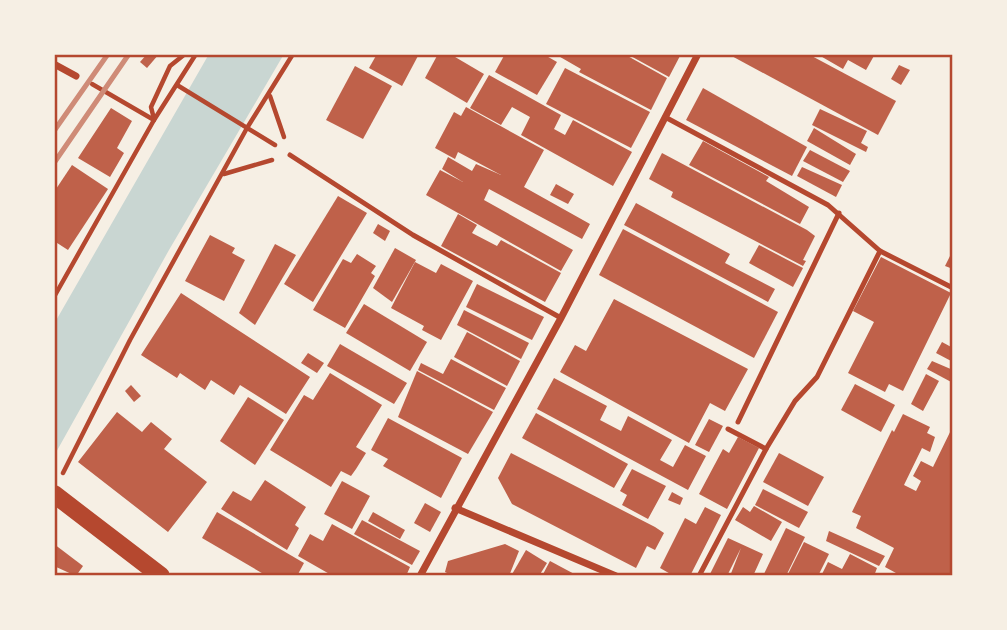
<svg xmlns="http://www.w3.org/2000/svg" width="1007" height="630" font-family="Raleway,sans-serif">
	<rect width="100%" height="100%" fill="#f6efe4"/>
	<!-- water -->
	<path fill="#c9d6d2" d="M 209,54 L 284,54 L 169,250 L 54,456 L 54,324 Z"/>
	<!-- building -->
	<g fill="#bf614a">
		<path d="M 147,54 L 159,54 L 147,68 L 140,62 Z"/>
		<path d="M 377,54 L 419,54 L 402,86 L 369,68 Z"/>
		<path d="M 438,54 L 450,54 L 484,74 L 467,103 L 425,78 Z"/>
		<path d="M 505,54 L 543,54 L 557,62 L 537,95 L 495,72 Z"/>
		<path d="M 555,54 L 624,54 L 667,78 L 651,110 L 579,72 L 581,69 Z"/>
		<path d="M 627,54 L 681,54 L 669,77 Z"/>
		<path d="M 728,54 L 808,54 L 896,101 L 878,135 Z"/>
		<path d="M 817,54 L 875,54 L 866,70 L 848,60 L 843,69 Z"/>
		<path d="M 899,65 L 910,70 L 901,85 L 891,79 Z"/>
		<path d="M 355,66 L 392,86 L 363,139 L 326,120 Z"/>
		<path d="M 565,68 L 650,112 L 631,148 L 546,104 Z"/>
		<path d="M 489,75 L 561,115 L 554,129 L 565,135 L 573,120 L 632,152 L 613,186 L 521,135 L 530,117 L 512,107 L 501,125 L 470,108 Z"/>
		<path d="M 703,88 L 807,147 L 792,176 L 686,120 Z"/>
		<path d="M 466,107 L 544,150 L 524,187 L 590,224 L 582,239 L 489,189 L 484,200 L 573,250 L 561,271 L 426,195 L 440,170 L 463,182 L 442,169 L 448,157 L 472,171 L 476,164 L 501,175 L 458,152 L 455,159 L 435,148 L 454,112 L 461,116 Z"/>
		<path d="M 111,108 L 132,121 L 117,148 L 124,153 L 110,177 L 78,158 Z"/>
		<path d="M 820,109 L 867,131 L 861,143 L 868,147 L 866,152 L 812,125 Z"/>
		<path d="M 814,128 L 856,154 L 850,165 L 807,141 Z"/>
		<path d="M 703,141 L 769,177 L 766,181 L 809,207 L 800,224 L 689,165 Z"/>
		<path d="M 810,150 L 850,171 L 843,182 L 803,161 Z"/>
		<path d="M 662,153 L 807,230 L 815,236 L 803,260 L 806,261 L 803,266 L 671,197 L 673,192 L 649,179 Z"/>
		<path d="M 72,165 L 108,189 L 68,250 L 54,241 L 54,192 Z"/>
		<path d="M 802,167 L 842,185 L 836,197 L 797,176 Z"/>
		<path d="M 556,184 L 574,194 L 568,204 L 550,195 Z"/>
		<path d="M 338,196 L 367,213 L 313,302 L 284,284 Z"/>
		<path d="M 636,203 L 730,254 L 725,263 L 775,289 L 768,302 L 624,225 Z"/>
		<path d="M 458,214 L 477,225 L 472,233 L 497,246 L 501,240 L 561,273 L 545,302 L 441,246 Z"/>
		<path d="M 378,224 L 390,231 L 385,241 L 373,233 Z"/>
		<path d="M 623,229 L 778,312 L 754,358 L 599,275 Z"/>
		<path d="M 210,235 L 235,248 L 232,253 L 245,260 L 224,301 L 185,281 Z"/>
		<path d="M 275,244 L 296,255 L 255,325 L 239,313 Z"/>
		<path d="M 759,245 L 803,268 L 793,287 L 749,263 Z"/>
		<path d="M 395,248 L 416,260 L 392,302 L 373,288 Z"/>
		<path d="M 953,250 L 953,269 L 945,266 Z"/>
		<path d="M 357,254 L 376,266 L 371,273 L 375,276 L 345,328 L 313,310 L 343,259 L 351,263 Z"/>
		<path d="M 881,257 L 951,293 L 903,391 L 889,384 L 885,392 L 848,373 L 874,322 L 853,311 Z"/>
		<path d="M 415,262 L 436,273 L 441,264 L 473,281 L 441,340 L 422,330 L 424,326 L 391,308 Z"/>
		<path d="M 477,284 L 544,317 L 532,340 L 466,307 Z"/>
		<path d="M 181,293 L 310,377 L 286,414 L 240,385 L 234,395 L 211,380 L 205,390 L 180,373 L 177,378 L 141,355 Z"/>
		<path d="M 614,299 L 748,369 L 725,411 L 710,403 L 689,443 L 560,372 L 575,345 L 586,351 Z"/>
		<path d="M 364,304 L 427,342 L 410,371 L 346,333 Z"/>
		<path d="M 464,310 L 529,343 L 521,359 L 457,325 Z"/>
		<path d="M 467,332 L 520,361 L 507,386 L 454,357 Z"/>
		<path d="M 942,342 L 953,348 L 953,362 L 936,353 Z"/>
		<path d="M 340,344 L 407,383 L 394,404 L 327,366 Z"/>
		<path d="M 308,353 L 324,363 L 317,373 L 301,363 Z"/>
		<path d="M 451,359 L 506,388 L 494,410 L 418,370 L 421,363 L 443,374 Z"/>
		<path d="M 932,361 L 953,370 L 953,383 L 927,369 Z"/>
		<path d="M 417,371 L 493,412 L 468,454 L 398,417 Z"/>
		<path d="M 330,373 L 382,405 L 356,447 L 366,453 L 356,469 L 351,476 L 341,471 L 331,487 L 270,450 L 304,395 L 313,400 Z"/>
		<path d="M 926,374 L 939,381 L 923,411 L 911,404 Z"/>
		<path d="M 554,378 L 607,406 L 600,420 L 621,431 L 628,416 L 672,440 L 660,460 L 673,467 L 685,445 L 706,456 L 688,490 L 537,409 Z"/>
		<path d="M 855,384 L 895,405 L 881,432 L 841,410 Z"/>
		<path d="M 131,385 L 141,396 L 134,402 L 125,391 Z"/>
		<path d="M 248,397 L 284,420 L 255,465 L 220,441 Z"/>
		<path d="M 117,412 L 142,432 L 151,422 L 172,439 L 164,449 L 207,482 L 168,532 L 78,462 Z"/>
		<path d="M 536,413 L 628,464 L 614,488 L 522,438 Z"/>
		<path d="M 903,414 L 930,427 L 927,433 L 935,437 L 930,452 L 922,448 L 904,485 L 916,491 L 921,481 L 913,476 L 921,461 L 933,467 L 953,426 L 953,576 L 895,576 L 896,573 L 885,567 L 894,548 L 856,528 L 861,516 L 852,512 L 892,430 L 894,432 Z"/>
		<path d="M 388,418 L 462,458 L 441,498 L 383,466 L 388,459 L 371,450 Z"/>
		<path d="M 709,419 L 723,426 L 709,452 L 695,445 Z"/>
		<path d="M 738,437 L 759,448 L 727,509 L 699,494 L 723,449 L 729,453 Z"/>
		<path d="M 511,453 L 655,527 L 664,533 L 655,550 L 647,546 L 636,568 L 512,504 L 498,478 Z"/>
		<path d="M 779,453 L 824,477 L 808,506 L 763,482 Z"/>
		<path d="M 632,469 L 666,486 L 648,519 L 622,505 L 627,495 L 620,491 Z"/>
		<path d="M 265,480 L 306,507 L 295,525 L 299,528 L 287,550 L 221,509 L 233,491 L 251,501 Z"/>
		<path d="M 342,481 L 370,496 L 352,529 L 324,514 Z"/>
		<path d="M 763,489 L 808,512 L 799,528 L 755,505 Z"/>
		<path d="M 672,492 L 683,498 L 680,505 L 668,500 Z"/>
		<path d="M 425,503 L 441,512 L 430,532 L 414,523 Z"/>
		<path d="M 754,506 L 782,522 L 771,541 L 735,520 L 743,507 L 750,512 Z"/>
		<path d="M 705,507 L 721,515 L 690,576 L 674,576 L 660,568 L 685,518 L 696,524 Z"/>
		<path d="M 217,512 L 304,563 L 297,576 L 267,576 L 202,538 Z"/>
		<path d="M 373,512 L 405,530 L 400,539 L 368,521 Z"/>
		<path d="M 362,520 L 420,551 L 412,565 L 354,534 Z"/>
		<path d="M 332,524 L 410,567 L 406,576 L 333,576 L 298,556 L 310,534 L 323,541 Z"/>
		<path d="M 786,528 L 805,537 L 786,576 L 763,576 Z"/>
		<path d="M 829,531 L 885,556 L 879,566 L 826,541 Z"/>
		<path d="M 728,538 L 763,554 L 753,576 L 730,576 L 741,548 L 727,576 L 709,576 Z"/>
		<path d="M 804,542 L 829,554 L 818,576 L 787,576 Z"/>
		<path d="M 54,544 L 83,566 L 76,576 L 54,566 Z"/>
		<path d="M 505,544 L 519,551 L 509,576 L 453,576 L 445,572 L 448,561 Z"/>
		<path d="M 526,550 L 547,563 L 539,576 L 511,576 Z"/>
		<path d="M 850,554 L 877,568 L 874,576 L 821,576 L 828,562 L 842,569 Z"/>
		<path d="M 550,561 L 578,576 L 542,576 Z"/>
	</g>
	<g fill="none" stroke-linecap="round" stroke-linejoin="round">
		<!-- path -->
		<g stroke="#b5482f" stroke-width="4.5">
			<path d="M 92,84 L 154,120"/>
			<path d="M 177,85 L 275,145"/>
			<path d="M 270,96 L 284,137"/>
			<path d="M 154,119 L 151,107 L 170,66 L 185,54"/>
			<path d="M 224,174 L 272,160"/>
			<path d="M 54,297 L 154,120 L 196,54"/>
			<path d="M 63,473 L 130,340 L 247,128 L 293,54"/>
		</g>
		<!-- service -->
		<g stroke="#b5482f" stroke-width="5">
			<path d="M 665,117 L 828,205 L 880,251 L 953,288"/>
			<path d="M 290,155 L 413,235 L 561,318"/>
			<path d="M 738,422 L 839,213"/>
			<path d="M 728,429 L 766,449"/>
			<path d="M 699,576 L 766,449 L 795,401 L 817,377 L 880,251"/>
		</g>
		<!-- minor -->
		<g stroke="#b5482f" stroke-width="7">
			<path d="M 54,64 L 76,76"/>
			<path d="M 455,508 L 616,576"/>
			<path d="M 420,576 L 561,318 L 698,54"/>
		</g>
		<!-- primary -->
		<path stroke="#b5482f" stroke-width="18" d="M 54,494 L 161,576"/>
		<!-- rail -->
		<g stroke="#cf8b77" stroke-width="5">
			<path d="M 54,131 L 108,54"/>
			<path d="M 54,163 L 129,54"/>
		</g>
	</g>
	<!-- border -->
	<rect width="1007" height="630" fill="none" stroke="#f6efe4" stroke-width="112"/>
	<rect x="56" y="56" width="895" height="518" fill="none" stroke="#b5482f" stroke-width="2.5"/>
</svg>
